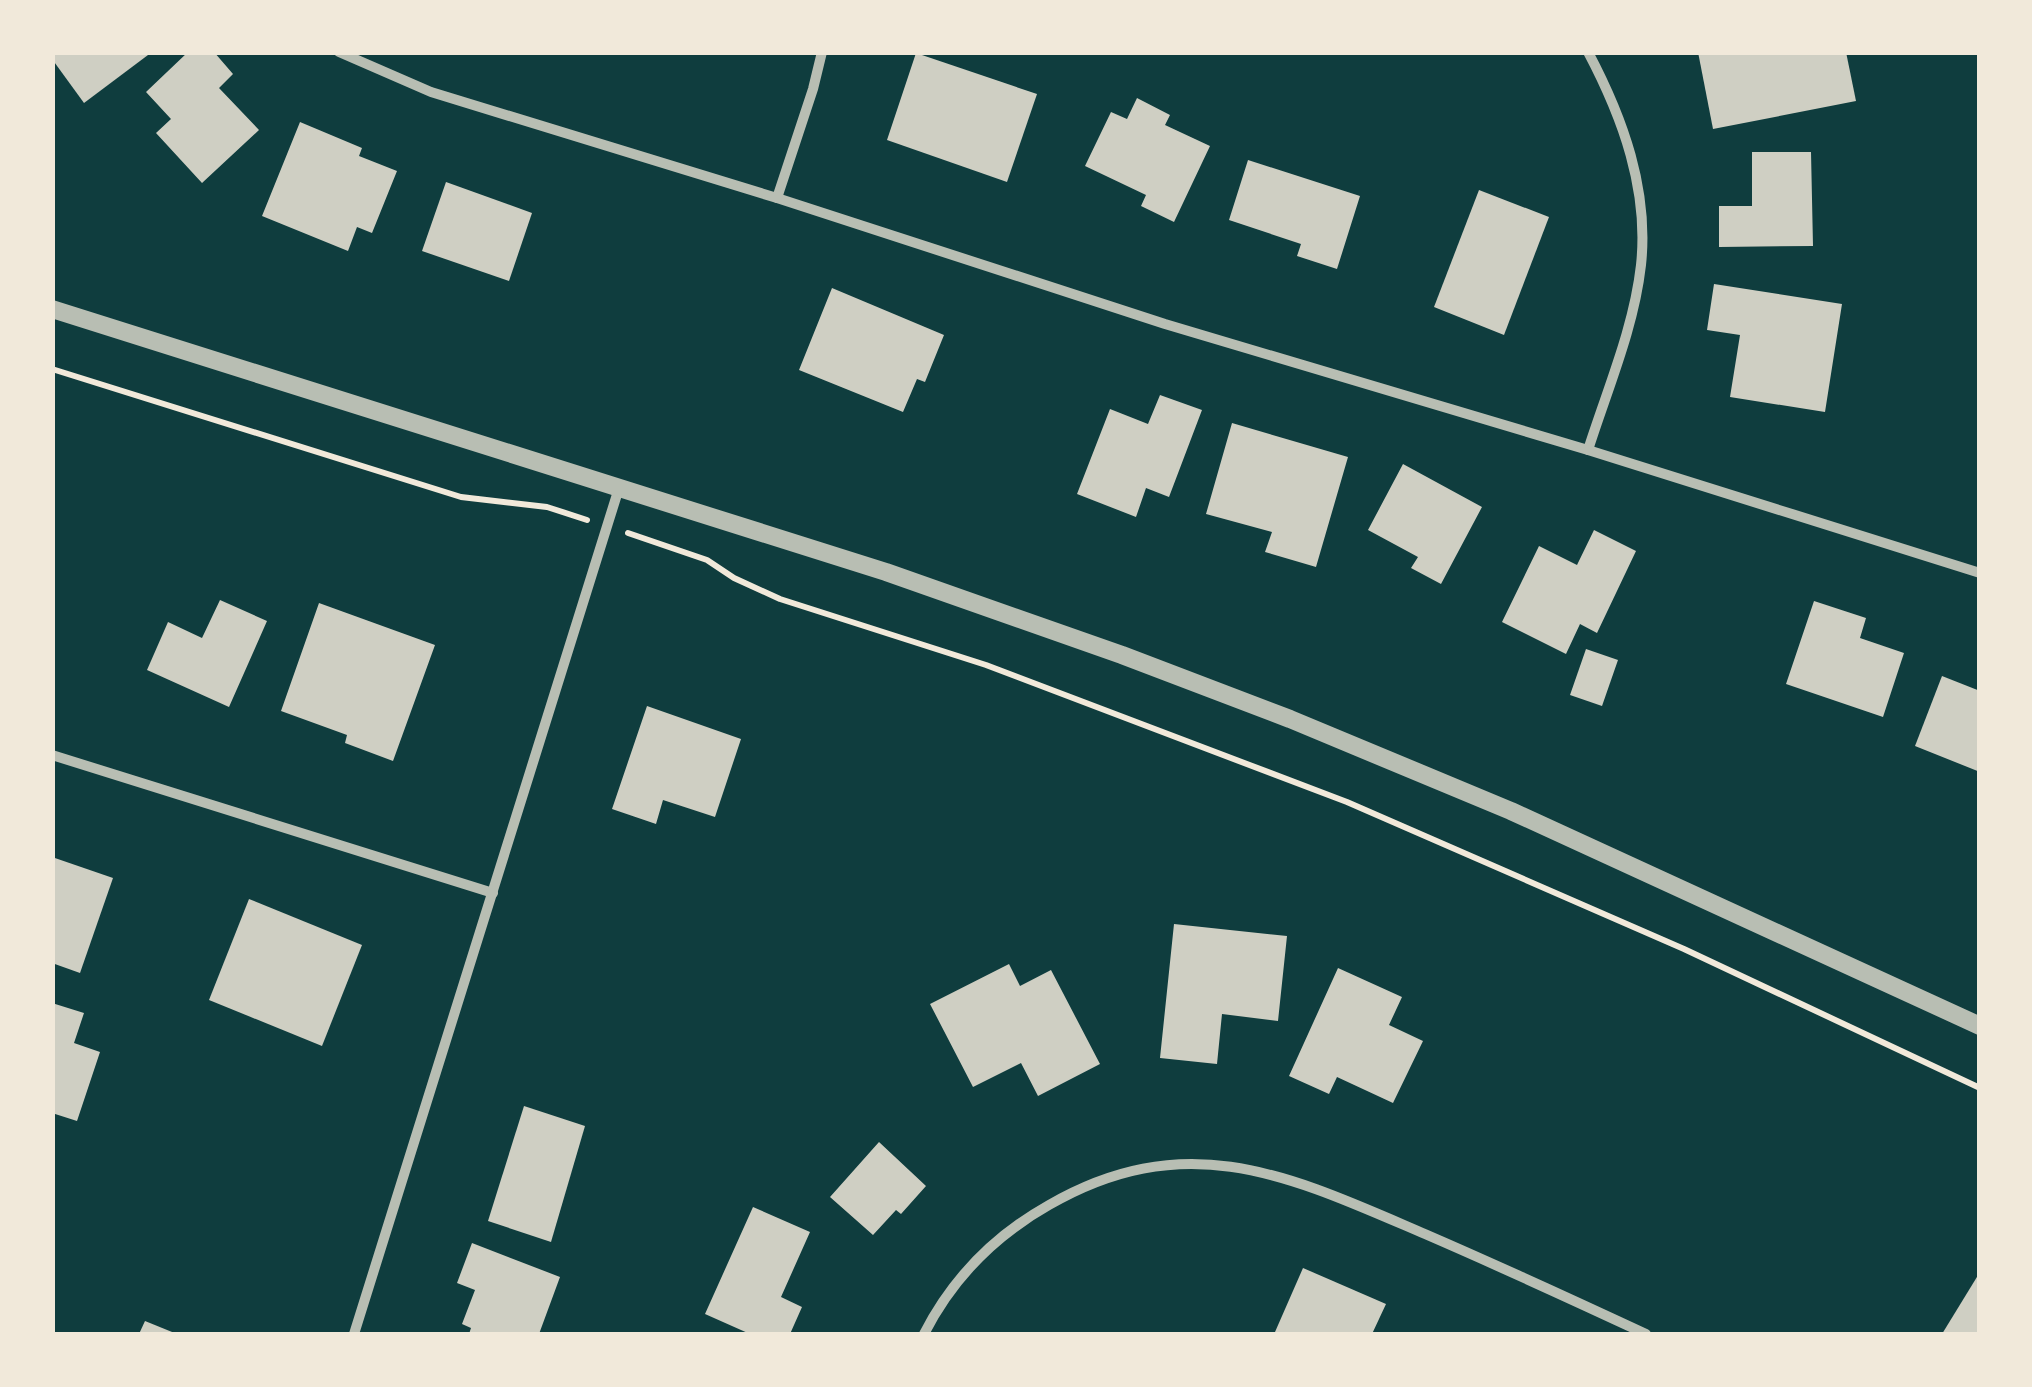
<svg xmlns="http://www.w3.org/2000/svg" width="2032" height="1387" font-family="'Open Sans',sans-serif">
	<rect width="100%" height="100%" fill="#0f3d3e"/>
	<!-- building -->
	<g fill="#cfcfc3">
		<path d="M 52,52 L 152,52 L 84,103 L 52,59 Z"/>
		<path d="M 188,52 L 214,52 L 233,74 L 219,88 L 259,130 L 202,183 L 156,133 L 171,119 L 146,92 Z"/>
		<path d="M 1698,52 L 1846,52 L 1856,101 L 1713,129 Z"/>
		<path d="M 916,53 L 1037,94 L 1007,182 L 887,140 Z"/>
		<path d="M 1137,98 L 1170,115 L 1165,125 L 1210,146 L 1174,222 L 1141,206 L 1146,195 L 1085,166 L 1111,112 L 1127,119 Z"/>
		<path d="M 300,122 L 362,148 L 359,156 L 397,171 L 372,233 L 357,227 L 348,251 L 262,216 Z"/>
		<path d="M 1752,152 L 1811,152 L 1813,246 L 1719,247 L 1719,206 L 1752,206 Z"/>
		<path d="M 1248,160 L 1360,196 L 1337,269 L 1297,256 L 1301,244 L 1229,220 Z"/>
		<path d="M 446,182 L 532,213 L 509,281 L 422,251 Z"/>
		<path d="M 1479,190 L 1549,217 L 1504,335 L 1434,307 Z"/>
		<path d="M 1714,284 L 1842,304 L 1825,412 L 1730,397 L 1740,335 L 1707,330 Z"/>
		<path d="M 832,288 L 944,335 L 925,382 L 917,379 L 903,412 L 799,370 Z"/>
		<path d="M 1160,395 L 1202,410 L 1169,497 L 1146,488 L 1136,517 L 1077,494 L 1110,409 L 1148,424 Z"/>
		<path d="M 1232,423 L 1348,457 L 1316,567 L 1265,552 L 1272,532 L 1206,514 Z"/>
		<path d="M 1403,464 L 1482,507 L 1441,584 L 1411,568 L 1418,557 L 1368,530 Z"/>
		<path d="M 1594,530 L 1636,551 L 1597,633 L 1580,624 L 1566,654 L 1502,622 L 1539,546 L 1577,565 Z"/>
		<path d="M 220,600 L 267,621 L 229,707 L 147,670 L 168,622 L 202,638 Z"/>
		<path d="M 1814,601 L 1866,618 L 1860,638 L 1904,653 L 1883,717 L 1786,684 Z"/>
		<path d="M 319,603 L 435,645 L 393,761 L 345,743 L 347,735 L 281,711 Z"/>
		<path d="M 1586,649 L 1618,660 L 1602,706 L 1570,695 Z"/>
		<path d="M 1942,676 L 1980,691 L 1980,772 L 1915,746 Z"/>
		<path d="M 647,706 L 741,739 L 715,817 L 663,800 L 656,824 L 612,809 Z"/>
		<path d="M 52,857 L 113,878 L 80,973 L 52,963 Z"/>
		<path d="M 249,899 L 362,945 L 322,1046 L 209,1000 Z"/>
		<path d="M 1174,924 L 1287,936 L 1278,1021 L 1222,1014 L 1217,1064 L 1160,1058 Z"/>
		<path d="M 1009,964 L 1020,986 L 1051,970 L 1100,1064 L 1038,1096 L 1021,1063 L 973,1087 L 930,1004 Z"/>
		<path d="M 1338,968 L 1402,997 L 1389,1025 L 1423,1041 L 1393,1103 L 1337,1077 L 1329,1094 L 1289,1076 Z"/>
		<path d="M 52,1003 L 84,1013 L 74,1043 L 100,1052 L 77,1121 L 52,1113 Z"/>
		<path d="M 524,1106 L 585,1126 L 551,1242 L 488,1221 Z"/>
		<path d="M 879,1142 L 926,1186 L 901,1214 L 896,1210 L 873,1235 L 830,1197 Z"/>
		<path d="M 753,1207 L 810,1232 L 781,1297 L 802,1307 L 790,1334 L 750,1334 L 705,1314 Z"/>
		<path d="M 472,1243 L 560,1277 L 539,1334 L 469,1334 L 471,1328 L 462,1324 L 475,1290 L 457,1283 Z"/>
		<path d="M 1303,1268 L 1386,1304 L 1372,1334 L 1281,1334 L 1275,1332 Z"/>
		<path d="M 1980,1272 L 1980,1334 L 1942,1334 Z"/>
		<path d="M 145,1321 L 177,1334 L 139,1334 Z"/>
	</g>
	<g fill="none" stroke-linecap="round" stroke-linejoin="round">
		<!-- path -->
		<g stroke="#f1e9da" stroke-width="6">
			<path d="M 52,369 L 461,497 L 547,507 L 587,520"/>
			<path d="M 628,533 L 707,560 L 734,578 L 780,599 L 986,665 L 1347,802 L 1684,949 L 1980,1088"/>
		</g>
		<!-- minor -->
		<g stroke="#b8beb3" stroke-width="10">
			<path d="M 339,52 L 431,92 L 777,198 L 1165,324 L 1588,450 L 1980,573"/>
			<path d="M 1588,52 C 1623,118 1649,190 1641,265 C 1634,328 1607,390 1588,450"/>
			<path d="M 777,198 L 813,89 L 822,52"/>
			<path d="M 52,755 L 493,893"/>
			<path d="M 354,1334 L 619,488"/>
			<path d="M 924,1334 C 952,1279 994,1236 1049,1205 C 1188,1125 1292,1177 1425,1234 C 1499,1266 1573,1300 1646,1334"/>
		</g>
		<!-- tertiary -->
		<path stroke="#b8beb3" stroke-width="18" d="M 52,309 L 886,572 L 1122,655 L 1290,719 L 1511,811 L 1980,1026"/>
	</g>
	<!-- border -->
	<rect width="2032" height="1387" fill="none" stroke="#f1e9da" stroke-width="110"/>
</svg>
